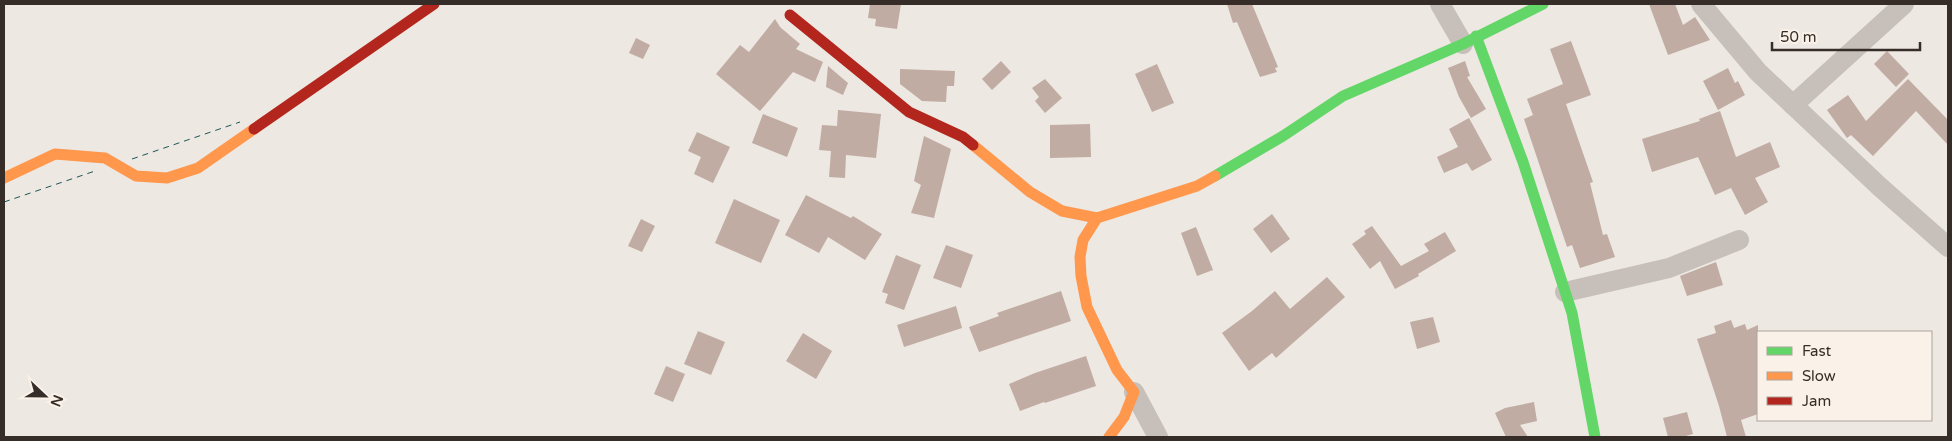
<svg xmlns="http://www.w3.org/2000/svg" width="1952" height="441" font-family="'Varela Round',sans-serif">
	<rect width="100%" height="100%" fill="#ede8e2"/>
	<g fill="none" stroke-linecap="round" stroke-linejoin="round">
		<!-- ferry -->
		<g stroke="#1e5559" stroke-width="1" stroke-dasharray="6 5" stroke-linecap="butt">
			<path d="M 132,159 L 240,122"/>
			<path d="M 4,202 L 95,171"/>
		</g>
	</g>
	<!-- building -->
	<g fill="#c1aca3">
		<path d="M 870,4 L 901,4 L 897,29 L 875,26 L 876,19 L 868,18 Z"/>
		<path d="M 1227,4 L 1252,4 L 1278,67 L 1275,68 L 1277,72 L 1260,77 L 1237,22 L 1233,23 Z"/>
		<path d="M 1649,4 L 1675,4 L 1683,25 L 1695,17 L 1710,40 L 1668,55 Z"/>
		<path d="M 775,19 L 780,27 L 800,44 L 796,49 L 823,62 L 815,82 L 793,72 L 760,111 L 716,74 L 740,45 L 749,52 Z"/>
		<path d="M 636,38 L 650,45 L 643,59 L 629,53 Z"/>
		<path d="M 1571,41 L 1591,95 L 1566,104 L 1593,182 L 1590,183 L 1603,235 L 1607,234 L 1615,257 L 1580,268 L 1572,245 L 1567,247 L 1524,119 L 1533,115 L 1527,99 L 1563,84 L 1550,49 Z"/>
		<path d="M 1887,51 L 1909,74 L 1896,87 L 1874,64 Z"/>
		<path d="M 1001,61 L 1011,72 L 992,90 L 982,79 Z"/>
		<path d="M 1465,61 L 1470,76 L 1467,77 L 1486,109 L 1471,118 L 1459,97 L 1448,68 Z"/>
		<path d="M 1157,64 L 1174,103 L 1152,112 L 1135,74 Z"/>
		<path d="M 828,66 L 848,83 L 843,95 L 826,87 Z"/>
		<path d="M 1728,68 L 1735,83 L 1738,81 L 1745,95 L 1718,110 L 1703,81 Z"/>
		<path d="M 900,69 L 955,71 L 954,86 L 947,86 L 946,102 L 922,101 L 900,84 Z"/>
		<path d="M 1045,79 L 1062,98 L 1045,113 L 1035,101 L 1039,97 L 1032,88 Z"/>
		<path d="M 1908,79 L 1948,120 L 1948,145 L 1916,111 L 1873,156 L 1851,135 L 1847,138 L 1827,110 L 1848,95 L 1866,121 Z"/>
		<path d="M 838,110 L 881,114 L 876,158 L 846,155 L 845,178 L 829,177 L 831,151 L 819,150 L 822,125 L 837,126 Z"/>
		<path d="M 1720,111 L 1736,157 L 1770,142 L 1780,167 L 1755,178 L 1768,202 L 1745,215 L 1731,188 L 1715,195 L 1698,157 L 1652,172 L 1642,139 L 1700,121 L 1699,119 Z"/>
		<path d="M 763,114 L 798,128 L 787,157 L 752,143 Z"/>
		<path d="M 1469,118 L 1492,160 L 1472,171 L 1467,163 L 1444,173 L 1437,157 L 1458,147 L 1449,129 Z"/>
		<path d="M 1090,124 L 1091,157 L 1050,158 L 1050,125 Z"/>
		<path d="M 697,132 L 730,147 L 713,183 L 694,174 L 701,157 L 688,151 Z"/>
		<path d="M 924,136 L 951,149 L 934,218 L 911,213 L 921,185 L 914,181 Z"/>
		<path d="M 806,195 L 851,218 L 853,216 L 882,234 L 865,260 L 828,237 L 819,253 L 785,235 Z"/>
		<path d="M 734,199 L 780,220 L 761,263 L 715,243 Z"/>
		<path d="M 1272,214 L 1290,239 L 1271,253 L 1253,229 Z"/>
		<path d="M 641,219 L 655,226 L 642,252 L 628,246 Z"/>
		<path d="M 1372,226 L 1401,266 L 1429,251 L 1424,244 L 1445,232 L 1456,251 L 1418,274 L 1419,276 L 1395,289 L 1380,261 L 1370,269 L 1352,244 L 1366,234 L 1364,231 Z"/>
		<path d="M 1196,227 L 1213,270 L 1197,276 L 1181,233 Z"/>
		<path d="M 946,245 L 973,255 L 961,288 L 933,278 Z"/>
		<path d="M 896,255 L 921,265 L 904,310 L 885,303 L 888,294 L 882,292 Z"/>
		<path d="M 1716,262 L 1723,285 L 1687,296 L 1680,276 Z"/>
		<path d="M 1327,277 L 1345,297 L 1276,358 L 1272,353 L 1249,371 L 1222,333 L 1252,311 L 1275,291 L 1290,309 Z"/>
		<path d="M 1061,291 L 1071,321 L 979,352 L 969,327 L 999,316 L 997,313 Z"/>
		<path d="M 956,306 L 962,328 L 904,347 L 897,325 Z"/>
		<path d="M 1433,317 L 1440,342 L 1417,349 L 1410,322 Z"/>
		<path d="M 1731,320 L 1734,328 L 1745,324 L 1747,330 L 1758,325 L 1758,414 L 1741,420 L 1746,437 L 1727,437 L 1719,406 L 1697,339 L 1716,333 L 1714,326 Z"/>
		<path d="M 698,331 L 725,342 L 711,375 L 684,364 Z"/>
		<path d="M 803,333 L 832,351 L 816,379 L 786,361 Z"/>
		<path d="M 1086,356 L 1096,386 L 1045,403 L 1044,402 L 1020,411 L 1009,384 L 1035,373 Z"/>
		<path d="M 666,366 L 685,374 L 673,402 L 654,394 Z"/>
		<path d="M 1534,402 L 1537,421 L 1520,425 L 1528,437 L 1506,437 L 1495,413 L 1505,408 Z"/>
		<path d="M 1687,412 L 1693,434 L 1682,437 L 1668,437 L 1663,418 Z"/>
	</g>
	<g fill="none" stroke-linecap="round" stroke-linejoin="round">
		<!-- street -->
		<g stroke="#c7c0ba" stroke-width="20">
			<path d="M 1440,4 L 1463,44"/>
			<path d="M 1701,4 L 1758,72 L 1880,187 L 1948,247"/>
			<path d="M 1793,105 L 1904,4"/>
			<path d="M 1565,292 L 1669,268 L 1739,240"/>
			<path d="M 1134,392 L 1158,437"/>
		</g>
		<!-- fast -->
		<g stroke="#63d668" stroke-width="11">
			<path d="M 1476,36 L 1523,162 L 1572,313 L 1595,437"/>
			<path d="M 1215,176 L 1283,136 L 1343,96 L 1463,44 L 1543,4"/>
		</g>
		<!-- slow -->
		<g stroke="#ff974d" stroke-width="11">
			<path d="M 973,145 L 1030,192 L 1062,211 L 1097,218"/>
			<path d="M 4,178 L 55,154 L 105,158 L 136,176 L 167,178 L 198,168 L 254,129"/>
			<path d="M 1109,437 L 1124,417 L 1134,392 L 1117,370 L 1087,307 L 1081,276 L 1080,257 L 1083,240 L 1097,218 L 1197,186 L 1215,176"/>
		</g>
		<!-- jam -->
		<g stroke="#b3261e" stroke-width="11">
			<path d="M 790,15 L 909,112 L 963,137 L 973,145"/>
			<path d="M 254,129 L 434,4"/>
		</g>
	</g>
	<!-- border -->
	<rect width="1952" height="441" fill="none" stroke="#372d28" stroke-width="10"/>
	<!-- legend -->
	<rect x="1757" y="331" width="175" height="90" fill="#faf2e9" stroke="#aca39c"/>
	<rect x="1767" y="347" width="25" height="8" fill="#63d668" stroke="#aca39c"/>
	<text x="1802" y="356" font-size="15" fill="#372d28">Fast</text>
	<rect x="1767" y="372" width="25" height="8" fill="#ff974d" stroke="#aca39c"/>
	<text x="1802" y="381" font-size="15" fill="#372d28">Slow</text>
	<rect x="1767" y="397" width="25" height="8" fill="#b3261e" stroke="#aca39c"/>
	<text x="1802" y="406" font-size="15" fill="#372d28">Jam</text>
	<!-- north arrow -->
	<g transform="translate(45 396) rotate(112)" stroke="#faf2e9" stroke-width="4" paint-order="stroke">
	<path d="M0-4L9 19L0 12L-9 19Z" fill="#372d28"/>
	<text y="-8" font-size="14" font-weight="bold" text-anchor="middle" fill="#372d28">N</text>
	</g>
	<!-- scale -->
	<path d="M1772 42v8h148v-8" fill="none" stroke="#372d28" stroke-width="2.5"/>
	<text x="1780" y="42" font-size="15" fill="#372d28" stroke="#faf2e9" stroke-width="4" paint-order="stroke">50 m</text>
</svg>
